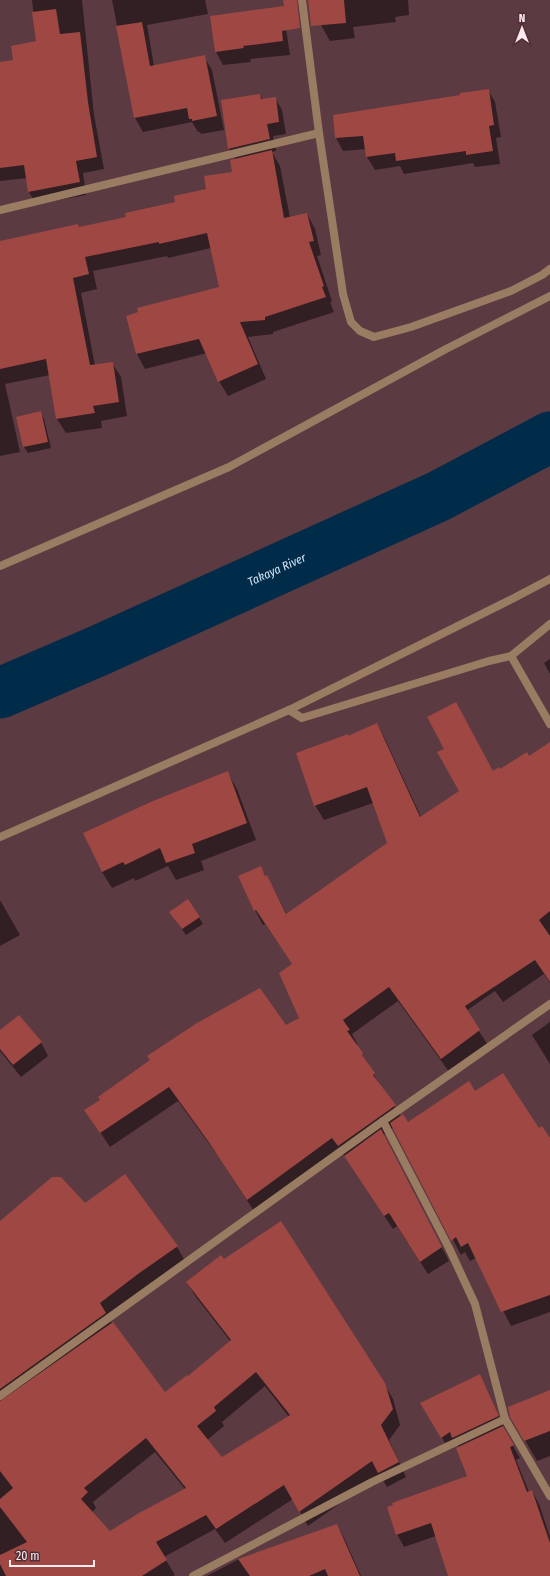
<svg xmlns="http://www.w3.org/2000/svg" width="550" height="1576" font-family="'Fira Sans Condensed',sans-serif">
	<rect width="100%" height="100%" fill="#5c3a42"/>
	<!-- shadow -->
	<g fill="#0007" fill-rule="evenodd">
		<path d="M 32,0 L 82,0 L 94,115 L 104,169 L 83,173 L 86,195 L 36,204 L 29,192 L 27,178 L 0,181 L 0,63 L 15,61 L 37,42 Z"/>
		<path d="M 112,0 L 205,0 L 208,14 L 147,25 L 154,66 L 204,57 L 212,70 L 224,130 L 201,134 L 200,132 L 198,132 L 192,122 L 143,132 L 135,118 Z"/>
		<path d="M 319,0 L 408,0 L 409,15 L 395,17 L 396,22 L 353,27 L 355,38 L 330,41 L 321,25 Z"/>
		<path d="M 285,22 L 290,55 L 250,59 L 251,62 L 223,65 L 216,52 Z"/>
		<path d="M 488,90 L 495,102 L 501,137 L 496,138 L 500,164 L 475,167 L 473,163 L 404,174 L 400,166 L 375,170 L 367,157 L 366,149 L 343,151 L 336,138 Z"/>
		<path d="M 260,95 L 263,100 L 275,98 L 282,110 L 286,134 L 273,136 L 276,151 L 272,152 L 280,166 L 290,218 L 307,214 L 315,229 L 321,255 L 317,256 L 332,301 L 330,302 L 334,312 L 273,332 L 273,334 L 248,337 L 266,379 L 228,396 L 219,381 L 207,353 L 145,369 L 137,354 L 127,316 L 220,288 L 211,248 L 168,258 L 167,256 L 93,271 L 97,289 L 81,293 L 95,366 L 112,363 L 121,377 L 127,416 L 101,421 L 102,428 L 66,433 L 57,419 L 50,375 L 5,384 L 20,452 L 0,456 L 0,242 L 78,225 L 80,228 L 127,218 L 177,203 L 207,190 L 233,173 L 236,160 L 229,149 L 222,101 Z"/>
		<path d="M 40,412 L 44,419 L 51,448 L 28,453 L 24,447 Z"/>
		<path d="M 550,659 L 550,674 L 544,663 Z"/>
		<path d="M 377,724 L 385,739 L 421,817 L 550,760 L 550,983 L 544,974 L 503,1002 L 495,991 L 466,1011 L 488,1045 L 450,1073 L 398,1001 L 352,1034 L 358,1045 L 356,1045 L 382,1088 L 401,1116 L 408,1123 L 474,1092 L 539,1130 L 550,1140 L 550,1312 L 511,1326 L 476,1258 L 470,1261 L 465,1252 L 461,1255 L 394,1127 L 383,1135 L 449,1261 L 428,1274 L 397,1226 L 393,1229 L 341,1151 L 256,1214 L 218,1156 L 178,1101 L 110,1147 L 86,1111 L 286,1026 L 300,1018 L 293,965 L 265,924 L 263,925 L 255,910 L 260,867 L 275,891 L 287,915 L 388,844 L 373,803 L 324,820 L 315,805 L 348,737 Z"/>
		<path d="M 227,772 L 237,789 L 256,840 L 201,861 L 204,870 L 176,880 L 168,866 L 135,881 L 134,878 L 112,888 L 102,872 Z"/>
		<path d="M 0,900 L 20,935 L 0,946 Z"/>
		<path d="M 170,912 L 199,917 L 203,924 L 186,935 Z"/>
		<path d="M 550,1022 L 550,1064 L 532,1035 Z"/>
		<path d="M 0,1031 L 41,1042 L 48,1056 L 21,1077 L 0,1051 Z"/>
		<path d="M 85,1205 L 177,1247 L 185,1261 L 108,1318 L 164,1393 L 188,1377 L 231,1342 L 196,1297 L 187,1283 L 224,1260 L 384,1384 L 393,1399 L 400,1425 L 389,1440 L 406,1477 L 387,1487 L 380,1475 L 308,1526 L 293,1499 L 225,1543 L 215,1529 L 164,1557 L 175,1575 L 173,1576 L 0,1576 L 0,1222 ZM 265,1386 L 289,1417 L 222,1459 L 207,1440 L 224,1426 L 222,1422 ZM 155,1452 L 185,1489 L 110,1533 L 92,1512 L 96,1508 L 93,1502 Z"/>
		<path d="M 479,1375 L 487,1389 L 505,1430 L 504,1430 L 520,1458 L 516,1460 L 529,1492 L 532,1491 L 539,1504 L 550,1537 L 550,1576 L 449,1576 L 436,1536 L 404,1547 L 397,1534 L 468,1477 L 458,1445 L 449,1450 L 422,1403 Z"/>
		<path d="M 550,1391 L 550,1456 L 537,1461 L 511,1416 Z"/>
		<path d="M 337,1525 L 345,1540 L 361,1576 L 207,1576 L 239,1559 Z"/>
	</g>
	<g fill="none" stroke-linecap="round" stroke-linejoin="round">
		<!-- river -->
		<path stroke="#002c49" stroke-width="51" id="s1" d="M 0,693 L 100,650 L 439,496 L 550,437"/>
	</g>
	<!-- building -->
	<g fill="#9e4743" fill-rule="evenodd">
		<path d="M 283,0 L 297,0 L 300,28 L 282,31 L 283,41 L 243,46 L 244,48 L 215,52 L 210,16 L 284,6 Z"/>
		<path d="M 308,0 L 344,0 L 346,23 L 311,26 Z"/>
		<path d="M 56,9 L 60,34 L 80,32 L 88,102 L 97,157 L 76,161 L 80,182 L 28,192 L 24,165 L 0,168 L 0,62 L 13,60 L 11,46 L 36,41 L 32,12 Z"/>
		<path d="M 142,22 L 150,66 L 205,55 L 217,116 L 192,121 L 192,119 L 189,119 L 187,108 L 134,118 L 116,26 Z"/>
		<path d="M 489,89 L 494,125 L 489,126 L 493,151 L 466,155 L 466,151 L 396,161 L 395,153 L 366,157 L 363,136 L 335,138 L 333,115 L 460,95 L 460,93 Z"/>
		<path d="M 260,94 L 261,99 L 276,97 L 279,122 L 267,124 L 270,139 L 228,149 L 221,100 Z"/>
		<path d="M 272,150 L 284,218 L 307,213 L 314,241 L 309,242 L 324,286 L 322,287 L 326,297 L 265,317 L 265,320 L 240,322 L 258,364 L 218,382 L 199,339 L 136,354 L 126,316 L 138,312 L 137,308 L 219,287 L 207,233 L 159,244 L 159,242 L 85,257 L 89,274 L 73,278 L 90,365 L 113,362 L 119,402 L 93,406 L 95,413 L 56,419 L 46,359 L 0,369 L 0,241 L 78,224 L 79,227 L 126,217 L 125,213 L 175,202 L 174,196 L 206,189 L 204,176 L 232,172 L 230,160 Z"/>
		<path d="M 41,411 L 48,442 L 23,447 L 16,417 Z"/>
		<path d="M 456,702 L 493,771 L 499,767 L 500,769 L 527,752 L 529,756 L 550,742 L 550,911 L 539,920 L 550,936 L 550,982 L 535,960 L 465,1006 L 480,1030 L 441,1059 L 389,987 L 343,1020 L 350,1030 L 347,1031 L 363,1053 L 362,1055 L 375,1073 L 373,1075 L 396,1105 L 338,1146 L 332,1138 L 247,1200 L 208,1141 L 169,1087 L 100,1133 L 84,1110 L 100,1100 L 98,1097 L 150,1060 L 147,1056 L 197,1023 L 260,988 L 286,1025 L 299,1018 L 279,973 L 292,964 L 256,910 L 254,911 L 238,876 L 261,866 L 265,876 L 267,875 L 286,914 L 387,843 L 367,787 L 314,806 L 296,753 L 348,734 L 348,736 L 377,723 L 420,817 L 459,791 L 437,752 L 444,749 L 427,717 Z"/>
		<path d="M 228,771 L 247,823 L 192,844 L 195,853 L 166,863 L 160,848 L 125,865 L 123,862 L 102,872 L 83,833 L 153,801 Z"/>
		<path d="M 188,899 L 200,917 L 182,929 L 169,912 Z"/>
		<path d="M 19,1015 L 42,1042 L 13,1065 L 0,1049 L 0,1030 Z"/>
		<path d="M 503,1073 L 539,1128 L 542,1126 L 550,1138 L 550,1295 L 501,1312 L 468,1243 L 461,1247 L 456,1237 L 451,1241 L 390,1123 L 403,1114 L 408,1122 L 469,1081 L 475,1091 Z"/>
		<path d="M 381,1129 L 442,1247 L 420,1262 L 389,1213 L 384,1216 L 344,1156 Z"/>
		<path d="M 125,1174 L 178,1246 L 138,1274 L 100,1303 L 106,1313 L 0,1389 L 0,1221 L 52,1177 L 61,1177 L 85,1203 Z"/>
		<path d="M 281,1221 L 385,1383 L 393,1409 L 381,1425 L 399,1462 L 378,1473 L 372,1461 L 299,1512 L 284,1485 L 216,1529 L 206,1515 L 156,1542 L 167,1560 L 142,1576 L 6,1576 L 0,1564 L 0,1555 L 27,1542 L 0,1507 L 0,1499 L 13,1488 L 0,1471 L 0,1401 L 113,1322 L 165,1392 L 187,1375 L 188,1376 L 231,1340 L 186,1282 L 221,1255 L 224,1259 ZM 256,1372 L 290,1415 L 222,1457 L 197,1426 L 216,1411 L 214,1407 ZM 146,1438 L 186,1488 L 139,1513 L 110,1531 L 81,1499 L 88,1492 L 84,1488 Z"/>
		<path d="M 480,1374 L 499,1416 L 452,1438 L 450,1432 L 441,1438 L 420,1403 Z"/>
		<path d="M 550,1390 L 550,1431 L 524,1441 L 510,1417 L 508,1407 Z"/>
		<path d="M 503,1426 L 514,1445 L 510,1447 L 527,1492 L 532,1490 L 550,1543 L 550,1576 L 448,1576 L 431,1523 L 396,1535 L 387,1507 L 393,1505 L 392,1503 L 467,1476 L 456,1448 Z"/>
		<path d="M 337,1524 L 360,1576 L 328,1576 L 325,1569 L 309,1576 L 250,1576 L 238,1559 Z"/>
	</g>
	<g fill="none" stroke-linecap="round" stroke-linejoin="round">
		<!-- minor -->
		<g stroke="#997c61" stroke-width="8">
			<path d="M 302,0 L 319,133 L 343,294 L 351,322 L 360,331 L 374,337 L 411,327 L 511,291 L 542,275 L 550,269"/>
			<path d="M 0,210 L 319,133"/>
			<path d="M 511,656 L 550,724"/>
			<path d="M 289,710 L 302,718 L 489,661 L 511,656 L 550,624"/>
			<path d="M 0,837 L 289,710 L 514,598 L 550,579"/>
			<path d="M 383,1121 L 449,1248 L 475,1304 L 505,1419 L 550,1496"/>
			<path d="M 0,1396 L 383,1121 L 550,1004"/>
			<path d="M 193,1576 L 372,1482 L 505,1419"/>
		</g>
		<!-- tertiary -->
		<path stroke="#997c61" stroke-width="8" d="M 0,566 L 229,467 L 446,349 L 550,296"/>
	</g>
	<g text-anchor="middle" stroke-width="3" stroke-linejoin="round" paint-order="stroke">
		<!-- water labels -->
		<g font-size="12" font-style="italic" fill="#d2e5f5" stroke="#512f37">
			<text dy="4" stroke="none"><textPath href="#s1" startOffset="303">Takaya River</textPath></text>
		</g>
	</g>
	<!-- north arrow -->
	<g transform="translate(522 28)" stroke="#512f37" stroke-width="3" paint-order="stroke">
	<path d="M0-3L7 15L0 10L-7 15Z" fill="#fceaee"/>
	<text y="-6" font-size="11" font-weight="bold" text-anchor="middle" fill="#fceaee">N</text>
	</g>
	<!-- scale -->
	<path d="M10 1560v6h84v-6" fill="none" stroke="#fceaee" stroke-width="2"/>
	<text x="16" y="1560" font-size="12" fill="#fceaee" stroke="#512f37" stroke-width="3" paint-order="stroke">20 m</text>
</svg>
